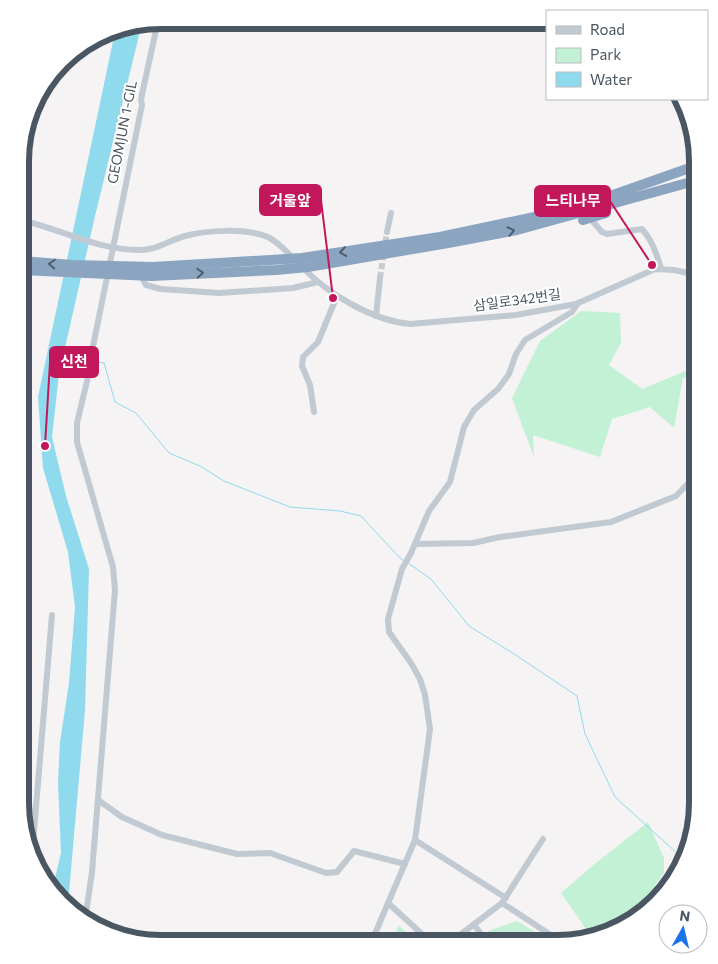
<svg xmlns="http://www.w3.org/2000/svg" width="718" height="964" font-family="Commissioner,'Noto Sans KR',sans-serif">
	<rect width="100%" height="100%" fill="#f5f3f3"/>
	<!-- green -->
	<g fill="#c3f1d5">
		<path d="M 581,311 L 620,313 L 621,343 L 609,365 L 642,389 L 698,366 L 698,375 L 683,378 L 674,428 L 650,407 L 612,419 L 600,457 L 533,435 L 534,457 L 512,398 L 540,341 Z"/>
		<path d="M 648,822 L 664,858 L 664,873 L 630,920 L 620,929 L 591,936 L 561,893 L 591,867 Z"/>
		<path d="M 517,921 L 555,944 L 494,944 L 488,931 Z"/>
		<path d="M 399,925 L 417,944 L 390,944 Z"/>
	</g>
	<!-- water -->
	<path fill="#90daee" d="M 142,23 L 95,216 L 59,374 L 52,437 L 66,496 L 89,569 L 85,710 L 68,904 L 53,886 L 61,853 L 58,783 L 60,742 L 69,683 L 75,607 L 68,552 L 43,468 L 38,397 L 116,27 Z"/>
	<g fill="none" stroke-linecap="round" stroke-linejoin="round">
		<!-- stream -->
		<g stroke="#90daee" stroke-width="1">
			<path d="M 63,356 L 88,360"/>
			<path d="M 92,361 L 104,363 L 115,402 L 136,413 L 169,453 L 200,466 L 224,481 L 290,507 L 340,511 L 361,516 L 398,556 L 404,561"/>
			<path d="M 408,563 L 431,579 L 469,626 L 511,652 L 577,696 L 585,734 L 615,797 L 678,854 L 683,854"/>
		</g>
		<!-- minor-tunnel -->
		<path stroke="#caccce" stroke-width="6" stroke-dasharray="6 3" stroke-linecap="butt" d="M 380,278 L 387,232"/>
		<!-- minor -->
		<g stroke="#c1cad2" stroke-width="6">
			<path d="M 570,189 L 578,201"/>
			<path d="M 588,216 L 602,232 L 607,234 L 642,229 C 652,240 657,254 661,268"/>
			<path d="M 21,220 C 60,229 98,250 138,250 C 155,251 170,240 185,236 C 207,230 246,228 268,237 C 278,242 286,251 294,259"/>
			<path d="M 387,232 L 391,213"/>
			<path d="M 301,266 C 328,294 371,320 410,324 L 516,315 L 576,304 L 655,269 L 674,270 L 698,275"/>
			<path d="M 142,278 L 146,285 L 161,289 L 219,293 L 293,288 L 318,282"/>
			<path d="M 376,316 L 380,278"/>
			<path d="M 314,412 L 310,385 L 302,366 L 303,357 L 318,342 L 337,296"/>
			<path d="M 415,544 L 473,543 L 500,537 L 611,522 L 676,496 L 698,473"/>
			<path d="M 98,800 L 122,817 L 162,835 L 237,854 L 270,853 L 326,873 L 337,872 L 354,851 L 405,864"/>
			<path d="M 415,840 L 506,898"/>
			<path d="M 32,855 L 52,615"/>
			<path d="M 388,903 L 433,944"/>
			<path d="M 502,903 L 563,943"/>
			<path d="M 85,921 L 92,872 L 115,590 L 113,567 L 77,442 L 77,423 L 88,377 L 89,366 L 142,105 L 141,99 L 158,21"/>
			<path d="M 474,925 L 489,944"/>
			<path d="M 371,943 L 415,840 L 430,729 L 425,695 L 420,679 L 411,663 L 389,632 L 388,619 L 402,569 L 411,553 L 429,511 L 450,482 L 464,427 L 474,410 L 498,389 L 509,374 L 516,354 L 525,340 L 572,312 L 578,303"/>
			<path d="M 448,944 L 502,903 L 543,839"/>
		</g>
		<!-- highway -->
		<g stroke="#8ba5c1" stroke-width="10">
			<path d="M 556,203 L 599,194"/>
			<path d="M 583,220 L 606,213"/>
			<path d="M 21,261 L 73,265 L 153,267 L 302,258 L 440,237 L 563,211 L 596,201 L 698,165"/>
			<path d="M 21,270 L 152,276 L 276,270 L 308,267 L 448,243 L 517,230 L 698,180"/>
		</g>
	</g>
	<!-- one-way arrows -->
	<defs><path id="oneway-chevron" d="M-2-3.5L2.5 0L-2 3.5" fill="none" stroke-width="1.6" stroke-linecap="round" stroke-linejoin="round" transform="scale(1.25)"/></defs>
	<g stroke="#505e6b">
		<use href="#oneway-chevron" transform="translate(511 231) rotate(-12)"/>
		<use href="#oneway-chevron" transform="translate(343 252) rotate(172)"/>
		<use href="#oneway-chevron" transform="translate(52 264) rotate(-176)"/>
		<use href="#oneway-chevron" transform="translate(200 273) rotate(-3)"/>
	</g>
	<g text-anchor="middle" stroke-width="4" stroke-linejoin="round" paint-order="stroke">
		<!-- street labels -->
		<g font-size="14" fill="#4a5661" stroke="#fff">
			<text transform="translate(122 132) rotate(-79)" y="5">GEOMJUN 1-GIL</text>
			<text transform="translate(517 300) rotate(-8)" y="5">삼일로342번길</text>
		</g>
	</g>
	<!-- crop -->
	<path d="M0 0H718V964H0ZM161 29H557A132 132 0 0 1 689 161V803A132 132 0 0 1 557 935H161A132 132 0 0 1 29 803V161A132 132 0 0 1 161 29Z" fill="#fff" fill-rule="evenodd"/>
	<path fill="none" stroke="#4a5661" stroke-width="6" d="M161 29H557A132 132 0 0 1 689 161V803A132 132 0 0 1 557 935H161A132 132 0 0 1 29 803V161A132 132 0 0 1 161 29Z"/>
	<!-- callouts -->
	<path fill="none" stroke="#c2185b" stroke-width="2" d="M333 298L321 200M652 265L610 201M45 446L50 362"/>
	<g fill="#c2185b" stroke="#fff" stroke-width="2">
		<circle cx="333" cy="298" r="5"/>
		<circle cx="652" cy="265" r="5"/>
		<circle cx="45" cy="446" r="5"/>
	</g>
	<g fill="#c2185b" stroke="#c2185b" stroke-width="2">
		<rect x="260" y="185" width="61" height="30" rx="5"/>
		<rect x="535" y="186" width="75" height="30" rx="5"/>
		<rect x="50" y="347" width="48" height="30" rx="5"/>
	</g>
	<g font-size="15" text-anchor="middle" font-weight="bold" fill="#fff">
		<text x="290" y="206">거울앞</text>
		<text x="573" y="206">느티나무</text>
		<text x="74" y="367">신천</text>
	</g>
	<!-- legend -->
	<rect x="546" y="10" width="162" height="90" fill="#ffffff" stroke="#b7bbc0"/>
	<rect x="556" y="26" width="25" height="8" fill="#c1cad2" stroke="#b7bbc0"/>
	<text x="590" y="35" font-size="15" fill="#4a5661">Road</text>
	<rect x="556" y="48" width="25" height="15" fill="#c3f1d5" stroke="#b7bbc0"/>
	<text x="590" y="60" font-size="15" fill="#4a5661">Park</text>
	<rect x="556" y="72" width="25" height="15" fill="#90daee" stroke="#b7bbc0"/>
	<text x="590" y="85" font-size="15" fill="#4a5661">Water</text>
	<!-- north arrow -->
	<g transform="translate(683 929) rotate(8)"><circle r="24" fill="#ffffff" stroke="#b7bbc0"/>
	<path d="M0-4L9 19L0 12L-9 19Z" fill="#1a73e8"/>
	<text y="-8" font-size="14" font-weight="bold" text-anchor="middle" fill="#4a5661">N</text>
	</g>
</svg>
